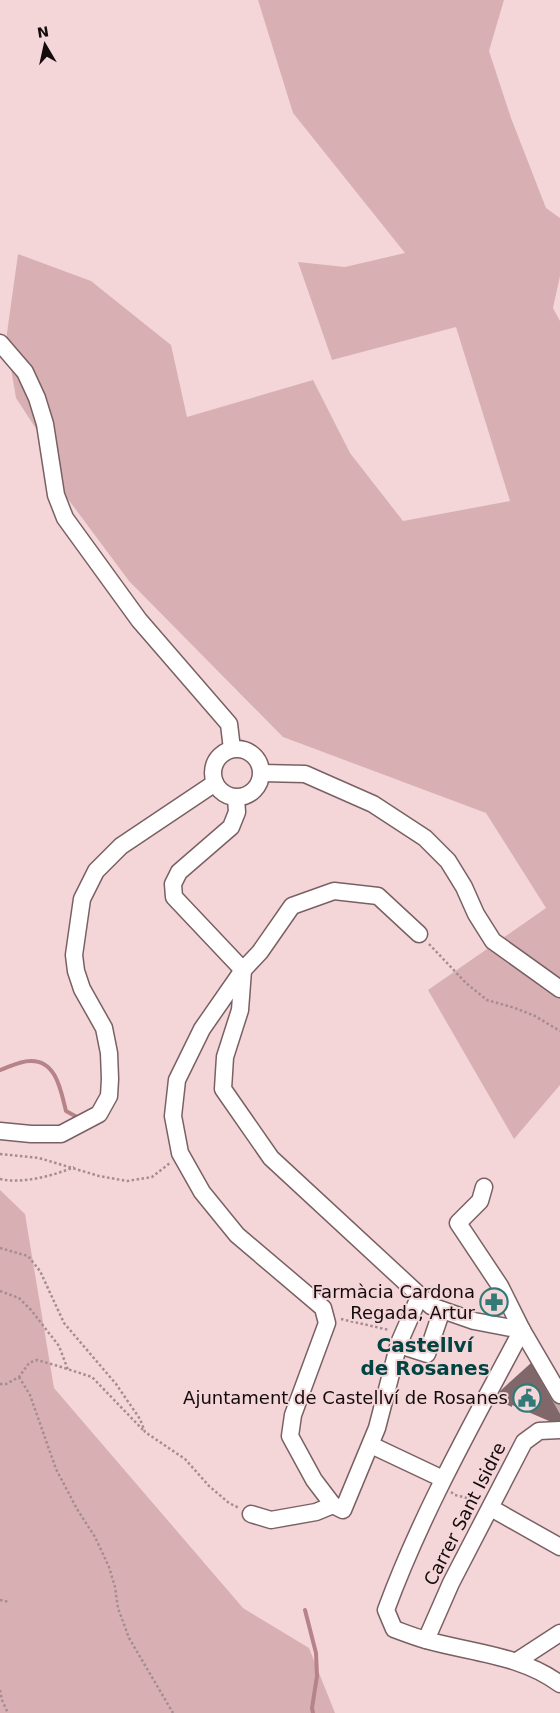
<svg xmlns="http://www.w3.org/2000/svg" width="560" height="1713" font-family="'DejaVu Sans',sans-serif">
	<rect width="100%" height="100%" fill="#f4d6d9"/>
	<!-- green -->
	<g fill="#d8b0b4">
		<path d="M 258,0 L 504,0 L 489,51 L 511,118 L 546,208 L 560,218 L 560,276 L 553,308 L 560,321 L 560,1085 L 514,1139 L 428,990 L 546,908 L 486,813 L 283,737 L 129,581 L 65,495 L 46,444 L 16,398 L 6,340 L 18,254 L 91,281 L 171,345 L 187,417 L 313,380 L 350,453 L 403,521 L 510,501 L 456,327 L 332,360 L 298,262 L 345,267 L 405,253 L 293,113 Z"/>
		<path d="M 0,1190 L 25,1214 L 54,1388 L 243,1608 L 309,1648 L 335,1713 L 0,1713 Z"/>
	</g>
	<!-- shadow -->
	<path fill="#0003" d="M 541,1355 L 560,1389 L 560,1421 L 510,1383 Z"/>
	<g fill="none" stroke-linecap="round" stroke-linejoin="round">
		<!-- stream -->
		<g stroke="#b68389" stroke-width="4">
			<path d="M 0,1070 C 9,1067 20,1061 30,1061 C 57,1060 61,1092 66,1111 L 77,1117"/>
			<path d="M 305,1610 L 316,1653 L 317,1676 L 312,1708 L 313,1713"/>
		</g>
	</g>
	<!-- building -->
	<path fill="#80676a" d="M 531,1363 L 560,1414 L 560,1423 L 556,1424 L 512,1405 L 512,1407 L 503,1403 L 504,1394 L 499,1392 Z"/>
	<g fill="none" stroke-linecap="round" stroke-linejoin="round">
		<!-- minor casing -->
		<g stroke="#7a6063" stroke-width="19">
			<g id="minor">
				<path d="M 0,343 L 25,372 L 37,398 L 45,424 L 56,495 L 65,518 L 139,620 L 229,724 L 232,749"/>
				<circle cx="237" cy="773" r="24"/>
				<path d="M 262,773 L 305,774 L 373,804 L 425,838 L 448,861 L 464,887 L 476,914 L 493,941 L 560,989"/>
				<path d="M 236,798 L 237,812 L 231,827 L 179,872 L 173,884 L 174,897 L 243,970 L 240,1010 L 225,1057 L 223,1089 L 271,1158 L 431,1306 L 474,1321 L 522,1330"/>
				<path d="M 419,934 L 378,896 L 334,891 L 292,906 L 260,952 L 243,970 L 202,1029 L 177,1080 L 173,1116 L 180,1153 L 202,1192 L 237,1235 L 323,1308 L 327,1323 L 293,1415 L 290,1436 L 314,1480 L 333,1505 L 343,1510 L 377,1428 L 399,1343 L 420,1295"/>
				<path d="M 0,1131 L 31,1134 L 61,1134 L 99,1114 L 109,1096 L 110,1079 L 109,1053 L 104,1028 L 82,989 L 76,971 L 74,955 L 82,899 L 96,871 L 121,846 L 215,783"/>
				<path d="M 484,1187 L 480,1201 L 458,1223 L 500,1286 L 522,1330 L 560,1395"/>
				<path d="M 522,1330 C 474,1421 422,1512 386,1610 L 394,1629 C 405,1633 415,1637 426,1640 C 472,1653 521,1655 560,1684"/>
				<path d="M 399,1345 L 427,1354 L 442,1310"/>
				<path d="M 371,1445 L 443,1479"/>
				<path d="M 491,1508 L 560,1547"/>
				<path d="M 251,1514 L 271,1520 L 316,1512 L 333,1505"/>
				<path d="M 426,1640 L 451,1583 L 524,1442 L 539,1431 L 560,1430"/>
				<path d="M 517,1661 L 560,1633"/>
			</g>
		</g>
		<!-- path -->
		<g stroke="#a48d90" stroke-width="2.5" stroke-dasharray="2.5 2.5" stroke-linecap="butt">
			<path d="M 429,944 L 466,983 L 487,1000 L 515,1008 L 535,1016 L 560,1031"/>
			<path d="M 0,1154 L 39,1158 L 99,1176 L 127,1181 L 152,1177 L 170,1163"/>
			<path d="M 0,1179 C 22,1184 53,1176 74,1167"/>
			<path d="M 0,1248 L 28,1256 L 40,1271 L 64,1323 L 116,1384 L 140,1419 L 145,1432 L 185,1459 L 209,1486 L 229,1503 L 239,1508"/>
			<path d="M 0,1291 L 19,1298 L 31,1310 L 59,1346 L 68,1370"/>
			<path d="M 341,1319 L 389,1330"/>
			<path d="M 19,1377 L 30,1395 L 56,1469 L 77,1509 L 95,1537 L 109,1567 L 115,1587 L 118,1608 L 129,1638 L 173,1713"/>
			<path d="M 0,1384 L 6,1384 L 19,1377 L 29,1363 L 37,1360 L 58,1366 L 92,1377 L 144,1431"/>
			<path d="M 451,1492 L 455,1495 L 479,1501"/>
			<path d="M 0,1600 L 9,1602"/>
			<path d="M 0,1690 L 2,1700 L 8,1713"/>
		</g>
		<!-- minor -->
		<use href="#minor" stroke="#fff" stroke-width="16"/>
	</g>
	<!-- icons -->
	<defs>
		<g id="pharmacy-ring" transform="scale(1.4375)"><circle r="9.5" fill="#f4d6d9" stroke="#327a77" stroke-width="1.5"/><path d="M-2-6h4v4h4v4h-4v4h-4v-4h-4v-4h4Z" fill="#327a77"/></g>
		<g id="civic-ring" transform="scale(1.4375)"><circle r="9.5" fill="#f4d6d9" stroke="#327a77" stroke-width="1.5"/><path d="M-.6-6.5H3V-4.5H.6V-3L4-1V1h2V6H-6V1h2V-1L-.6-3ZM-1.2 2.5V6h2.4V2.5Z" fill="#327a77"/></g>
	</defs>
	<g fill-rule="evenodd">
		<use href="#pharmacy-ring" x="494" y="1302"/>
		<use href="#civic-ring" x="527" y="1398"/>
	</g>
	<g text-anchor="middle" stroke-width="4" stroke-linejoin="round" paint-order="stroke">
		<!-- poi labels -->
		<g font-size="18" fill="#140b0c" stroke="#f4d6d9" text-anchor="end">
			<text x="475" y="1298">Farmàcia Cardona<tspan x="475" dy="21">Regada, Artur</tspan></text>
			<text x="508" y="1404">Ajuntament de Castellví de Rosanes</text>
		</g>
		<!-- street labels -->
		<g font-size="18" fill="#140b0c" stroke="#f4d6d9">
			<text transform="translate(465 1514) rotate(-63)" y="6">Carrer Sant Isidre</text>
		</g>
		<!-- quarter labels -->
		<g font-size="20" font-weight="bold" fill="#004341" stroke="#f4d6d9">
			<text x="425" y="1352">Castellví<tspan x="425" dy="23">de Rosanes</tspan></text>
		</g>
	</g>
	<!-- north arrow -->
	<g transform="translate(45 45) rotate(351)" stroke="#f4d6d9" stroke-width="4" paint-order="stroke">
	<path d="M0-4L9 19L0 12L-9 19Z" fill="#140b0c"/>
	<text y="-8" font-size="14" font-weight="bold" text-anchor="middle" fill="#140b0c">N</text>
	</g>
</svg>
